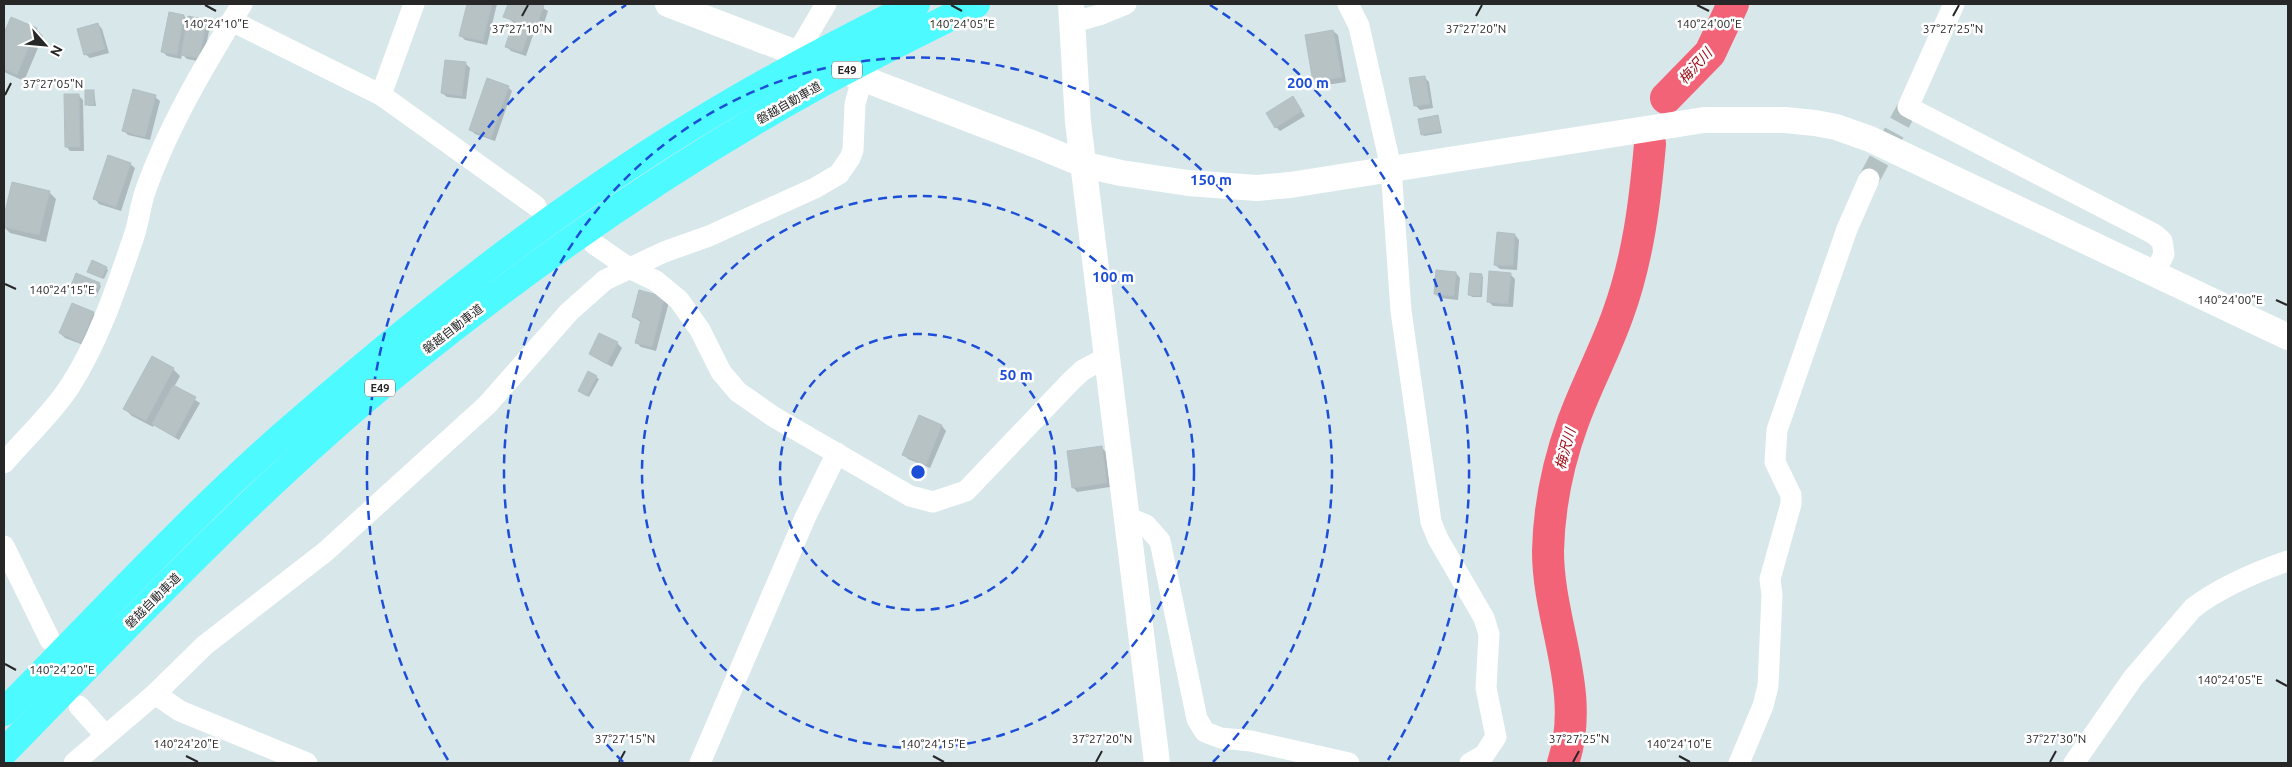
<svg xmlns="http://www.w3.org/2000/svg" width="2292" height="767" font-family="Ubuntu,'Noto Sans JP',sans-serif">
	<rect width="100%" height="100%" fill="#d7e7ea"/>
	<!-- shadow -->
	<g fill="#0003">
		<path d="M 468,4 L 497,4 L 487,45 L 465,40 L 461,36 Z"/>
		<path d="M 509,4 L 536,4 L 548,11 L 541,32 L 525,26 L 533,35 L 526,56 L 511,51 L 506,46 L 514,23 L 505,16 Z"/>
		<path d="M 184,16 L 189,21 L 206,21 L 210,26 L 203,62 L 187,59 L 182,54 L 181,59 L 167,56 L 162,51 Z"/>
		<path d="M 11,18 L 36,29 L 43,36 L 24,81 L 4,72 L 4,37 Z"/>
		<path d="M 98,24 L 102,29 L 109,53 L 90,58 L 85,54 Z"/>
		<path d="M 1333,31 L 1338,35 L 1346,82 L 1319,86 L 1314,82 L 1306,36 Z"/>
		<path d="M 465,63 L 470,68 L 466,99 L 447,97 L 442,93 Z"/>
		<path d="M 1424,77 L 1429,82 L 1433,108 L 1420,110 L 1416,106 L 1411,79 Z"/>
		<path d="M 508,87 L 512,91 L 495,141 L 475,134 L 471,130 Z"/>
		<path d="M 94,91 L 96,106 L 89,106 L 87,104 Z"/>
		<path d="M 79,96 L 83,100 L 84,151 L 70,151 L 66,146 Z"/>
		<path d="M 155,97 L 160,101 L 150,140 L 128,135 L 124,131 Z"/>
		<path d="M 1293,98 L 1305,116 L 1280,131 L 1276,127 Z"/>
		<path d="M 1438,116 L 1442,133 L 1424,136 L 1422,134 Z"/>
		<path d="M 130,164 L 135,168 L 121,211 L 99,204 L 95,199 Z"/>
		<path d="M 13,184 L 49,192 L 56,199 L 46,242 L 10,233 L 4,227 Z"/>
		<path d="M 1515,235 L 1519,240 L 1517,270 L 1500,269 L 1495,265 Z"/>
		<path d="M 106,268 L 108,270 L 104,279 L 89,272 Z"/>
		<path d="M 1456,273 L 1460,278 L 1458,300 L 1440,298 L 1435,294 Z"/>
		<path d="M 1510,274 L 1515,279 L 1513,307 L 1493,306 L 1488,301 Z"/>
		<path d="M 1481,275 L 1483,277 L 1482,297 L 1472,297 L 1470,295 Z"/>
		<path d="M 99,284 L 101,286 L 96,297 L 72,286 Z"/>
		<path d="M 640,291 L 669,302 L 656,351 L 641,347 L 636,342 L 642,323 L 633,317 Z"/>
		<path d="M 93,313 L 98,318 L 86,346 L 65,338 L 60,333 Z"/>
		<path d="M 617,343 L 622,348 L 612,367 L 590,354 Z"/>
		<path d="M 173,369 L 180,376 L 174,387 L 200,403 L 179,440 L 154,425 L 153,427 L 132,416 L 125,409 Z"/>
		<path d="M 589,373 L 599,379 L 589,397 L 580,391 Z"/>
		<path d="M 920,417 L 942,426 L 946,431 L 930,468 L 908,459 L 904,454 Z"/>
		<path d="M 1101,447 L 1106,452 L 1110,487 L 1077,492 L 1073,487 Z"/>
	</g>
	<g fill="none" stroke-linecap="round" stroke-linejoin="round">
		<!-- river -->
		<g stroke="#f36377" stroke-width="32">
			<path d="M 1666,98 L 1710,53 L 1733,4"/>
			<path d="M 1563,763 C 1587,692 1548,623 1548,551 C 1549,508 1558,463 1573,422 C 1586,386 1605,351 1618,314 C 1638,259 1645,202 1650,144"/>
		</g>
	</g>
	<!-- building -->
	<g fill="#b7c2c5" stroke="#b1c0c5">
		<path d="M 467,4 L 492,4 L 483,41 L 459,36 Z"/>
		<path d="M 508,4 L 544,5 L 536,28 L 503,17 Z"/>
		<path d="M 169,12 L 184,15 L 177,55 L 161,52 Z"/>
		<path d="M 188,16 L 207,20 L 199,58 L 181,55 Z"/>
		<path d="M 11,17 L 37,28 L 17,75 L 4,69 L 4,33 Z"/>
		<path d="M 98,23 L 105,49 L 84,55 L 77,29 Z"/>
		<path d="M 513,23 L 530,29 L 522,52 L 505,47 Z"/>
		<path d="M 1333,30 L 1342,77 L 1313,82 L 1305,35 Z"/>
		<path d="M 445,60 L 466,62 L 462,96 L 441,93 Z"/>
		<path d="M 1425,76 L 1430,104 L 1414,106 L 1409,78 Z"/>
		<path d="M 487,78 L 509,86 L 491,138 L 469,130 Z"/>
		<path d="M 133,89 L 156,95 L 145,137 L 122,131 Z"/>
		<rect x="85" y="90" width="9" height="15"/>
		<path d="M 64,94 L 79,94 L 80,147 L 65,147 Z"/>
		<path d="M 1293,96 L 1302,111 L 1275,128 L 1266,113 Z"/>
		<path d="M 1438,115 L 1441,131 L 1421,135 L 1418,119 Z"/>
		<path d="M 108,155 L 131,163 L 116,207 L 93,199 Z"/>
		<path d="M 12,182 L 50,191 L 39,235 L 4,227 L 4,216 Z"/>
		<path d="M 1497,232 L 1515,234 L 1513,266 L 1494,265 Z"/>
		<path d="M 92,260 L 107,267 L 102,278 L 87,272 Z"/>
		<path d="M 1436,270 L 1456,272 L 1454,296 L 1434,294 Z"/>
		<path d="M 1489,271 L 1511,273 L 1508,304 L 1487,302 Z"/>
		<path d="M 76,273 L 100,283 L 94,296 L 71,286 Z"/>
		<path d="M 1470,273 L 1482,274 L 1480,296 L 1468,295 Z"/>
		<path d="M 639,290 L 665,297 L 652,347 L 635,343 L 641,320 L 632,317 Z"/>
		<path d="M 72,303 L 94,312 L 81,343 L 59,333 Z"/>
		<path d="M 599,333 L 618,342 L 607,364 L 589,354 Z"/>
		<path d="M 152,356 L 174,368 L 146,421 L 123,409 Z"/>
		<path d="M 588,371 L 597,376 L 587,396 L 578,391 Z"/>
		<path d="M 173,385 L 196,397 L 175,437 L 152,424 Z"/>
		<path d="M 919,415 L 942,425 L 926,465 L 902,455 Z"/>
		<path d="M 1102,446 L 1107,483 L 1072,488 L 1067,451 Z"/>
	</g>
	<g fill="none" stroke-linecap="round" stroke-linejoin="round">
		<!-- minor-tunnel -->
		<path stroke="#b4c1c3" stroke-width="21" stroke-dasharray="21 11" stroke-linecap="butt" d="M 1869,179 L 1908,107"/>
		<!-- minor -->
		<g stroke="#fff" stroke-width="21">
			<path d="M 1348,4 L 1359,26 L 1391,168 L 1401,311 L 1431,522 L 1438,539 L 1484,618 L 1489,634 L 1486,688 L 1496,737 L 1484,755 L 1470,763"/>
			<path d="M 1954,4 L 1908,107 L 2154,234 L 2162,241 L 2164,254 L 2154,275"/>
			<path d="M 232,21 L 381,95 L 536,206"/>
			<path d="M 1071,23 L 1099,15 L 1126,4"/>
			<path d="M 796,55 L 826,4"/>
			<path d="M 381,95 L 414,4"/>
			<path d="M 594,244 L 629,268 L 656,281 L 679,300 L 700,330 L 721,372 L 738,392 L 774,417 L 910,496 L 933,502 L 966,491 L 1072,380 L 1083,370 L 1107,357"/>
			<path d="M 4,463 C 25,438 52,414 70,386 C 99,341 117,286 134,236 C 139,222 140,206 145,192 C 168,126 206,63 242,4"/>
			<path d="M 1129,518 L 1146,525 L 1160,541 L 1197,719 L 1205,732 L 1221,738 L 1251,741 L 1349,763"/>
			<path d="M 4,546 L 50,640"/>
			<path d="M 155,694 L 180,711 L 307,763"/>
			<path d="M 79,706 L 105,735"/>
			<path d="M 74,763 L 155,694 L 205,645 L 325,552 L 466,424 L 487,405 L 569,312 L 605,280 L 664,252 L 709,236 L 815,188 L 839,174 L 850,158 L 853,150 L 855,104 L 862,79"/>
			<path d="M 700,763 L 805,518 L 837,453"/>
			<path d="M 1739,763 L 1763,706 L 1768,686 L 1772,595 L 1770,579 L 1791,504 L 1791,495 L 1775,462 L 1777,430 L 1847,229 L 1869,179"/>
			<path d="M 2074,763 L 2133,678 L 2193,608 C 2221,587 2256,572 2288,561"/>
		</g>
		<!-- tertiary -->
		<g stroke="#fff" stroke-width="26">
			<path d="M 668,4 L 1034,144 L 1085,165 L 1121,173 L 1188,183 L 1257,188 L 1290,185 L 1704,120 L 1785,120 L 1815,123 L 1836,127 L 1870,139 L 2288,337"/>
			<path d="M 1071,4 L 1078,122 L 1157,763"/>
		</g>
		<!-- motorway -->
		<g stroke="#4dfaff" stroke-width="28">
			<path d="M 4,712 C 94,621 185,522 281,437 C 411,323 548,214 695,124 C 767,80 841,41 916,4"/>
			<path d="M 4,752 C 129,624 254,491 392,377 C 523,270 663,171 811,89 C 865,59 921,32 976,4"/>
		</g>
	</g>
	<!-- ticks -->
	<path fill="none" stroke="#272727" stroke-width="2" d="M 205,5 L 216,11M 951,5 L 962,11M 1697,5 L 1709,11M 522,16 L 528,5M 1476,16 L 1482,5M 1953,16 L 1959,5M 5,95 L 11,83M 5,284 L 16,289M 2276,300 L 2287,305M 5,664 L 16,670M 2276,680 L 2287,686M 186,756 L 198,762M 933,756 L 944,762M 1679,756 L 1690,762M 619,762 L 625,751M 1096,762 L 1102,751M 1573,762 L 1579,751M 2050,762 L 2056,751"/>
	<!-- distance rings -->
	<g fill="none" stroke="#1d4ed8" stroke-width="2.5" stroke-dasharray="9 6">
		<circle cx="918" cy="472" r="138"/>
		<circle cx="918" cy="472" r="276"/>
		<path d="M623 762A414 414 0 1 1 1213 762"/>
		<path d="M448 760A551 551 0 0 1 626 5M1210 5A551 551 0 0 1 1388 760"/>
	</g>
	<g text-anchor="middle" stroke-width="5" stroke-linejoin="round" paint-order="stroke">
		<!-- shield labels -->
		<g fill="#fff" stroke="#686868" stroke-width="1">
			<rect x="832" y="61.5" width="30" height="17" rx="4"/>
			<rect x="365" y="379.5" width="30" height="17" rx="4"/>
		</g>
		<g font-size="11" font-weight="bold" fill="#272727">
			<text x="847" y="74">E49</text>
			<text x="380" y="392">E49</text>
		</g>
		<!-- street labels -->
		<g font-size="12" fill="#272727" stroke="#fff">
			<text transform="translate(789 103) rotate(-30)" y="4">磐越自動車道</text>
			<text transform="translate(453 329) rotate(-38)" y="4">磐越自動車道</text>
			<text transform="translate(153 601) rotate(-45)" y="4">磐越自動車道</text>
		</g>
		<!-- water labels -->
		<g font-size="14" font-style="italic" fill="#9a0810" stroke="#fff">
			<text transform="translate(1695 66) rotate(-48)" y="5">梅沢川</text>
			<text transform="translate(1565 449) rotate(-75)" y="5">梅沢川</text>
		</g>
	</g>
	<g font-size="12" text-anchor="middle" fill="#272727" stroke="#fff" stroke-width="5" stroke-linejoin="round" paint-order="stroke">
		<text x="216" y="28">140°24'10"E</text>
		<text x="962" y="28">140°24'05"E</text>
		<text x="1709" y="28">140°24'00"E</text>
		<text x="522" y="33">37°27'10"N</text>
		<text x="1476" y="33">37°27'20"N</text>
		<text x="1953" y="33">37°27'25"N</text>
		<text x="53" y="88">37°27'05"N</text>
		<text x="62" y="294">140°24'15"E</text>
		<text x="2230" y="304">140°24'00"E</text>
		<text x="62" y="674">140°24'20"E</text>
		<text x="2230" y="684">140°24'05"E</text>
		<text x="625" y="743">37°27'15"N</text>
		<text x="1102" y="743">37°27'20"N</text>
		<text x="1579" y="743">37°27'25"N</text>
		<text x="2056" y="743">37°27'30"N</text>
		<text x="186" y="748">140°24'20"E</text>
		<text x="933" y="748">140°24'15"E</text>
		<text x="1679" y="748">140°24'10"E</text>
	</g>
	<circle cx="918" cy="472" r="8" fill="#1d4ed8" stroke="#fff" stroke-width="2.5"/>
	<g font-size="15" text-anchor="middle" font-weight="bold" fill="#1d4ed8" stroke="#fff" stroke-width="5" stroke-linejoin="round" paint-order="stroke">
		<text x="1308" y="88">200 m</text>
		<text x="1211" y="185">150 m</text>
		<text x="1113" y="282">100 m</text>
		<text x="1016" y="380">50 m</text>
	</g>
	<!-- border -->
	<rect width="2292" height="767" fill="none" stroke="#272727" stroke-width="10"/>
	<!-- north arrow -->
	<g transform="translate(45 45) rotate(117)" stroke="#ffffff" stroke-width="4" paint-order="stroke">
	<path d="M0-4L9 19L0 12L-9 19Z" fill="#272727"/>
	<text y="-8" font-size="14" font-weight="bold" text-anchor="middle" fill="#272727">N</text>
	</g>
</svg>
